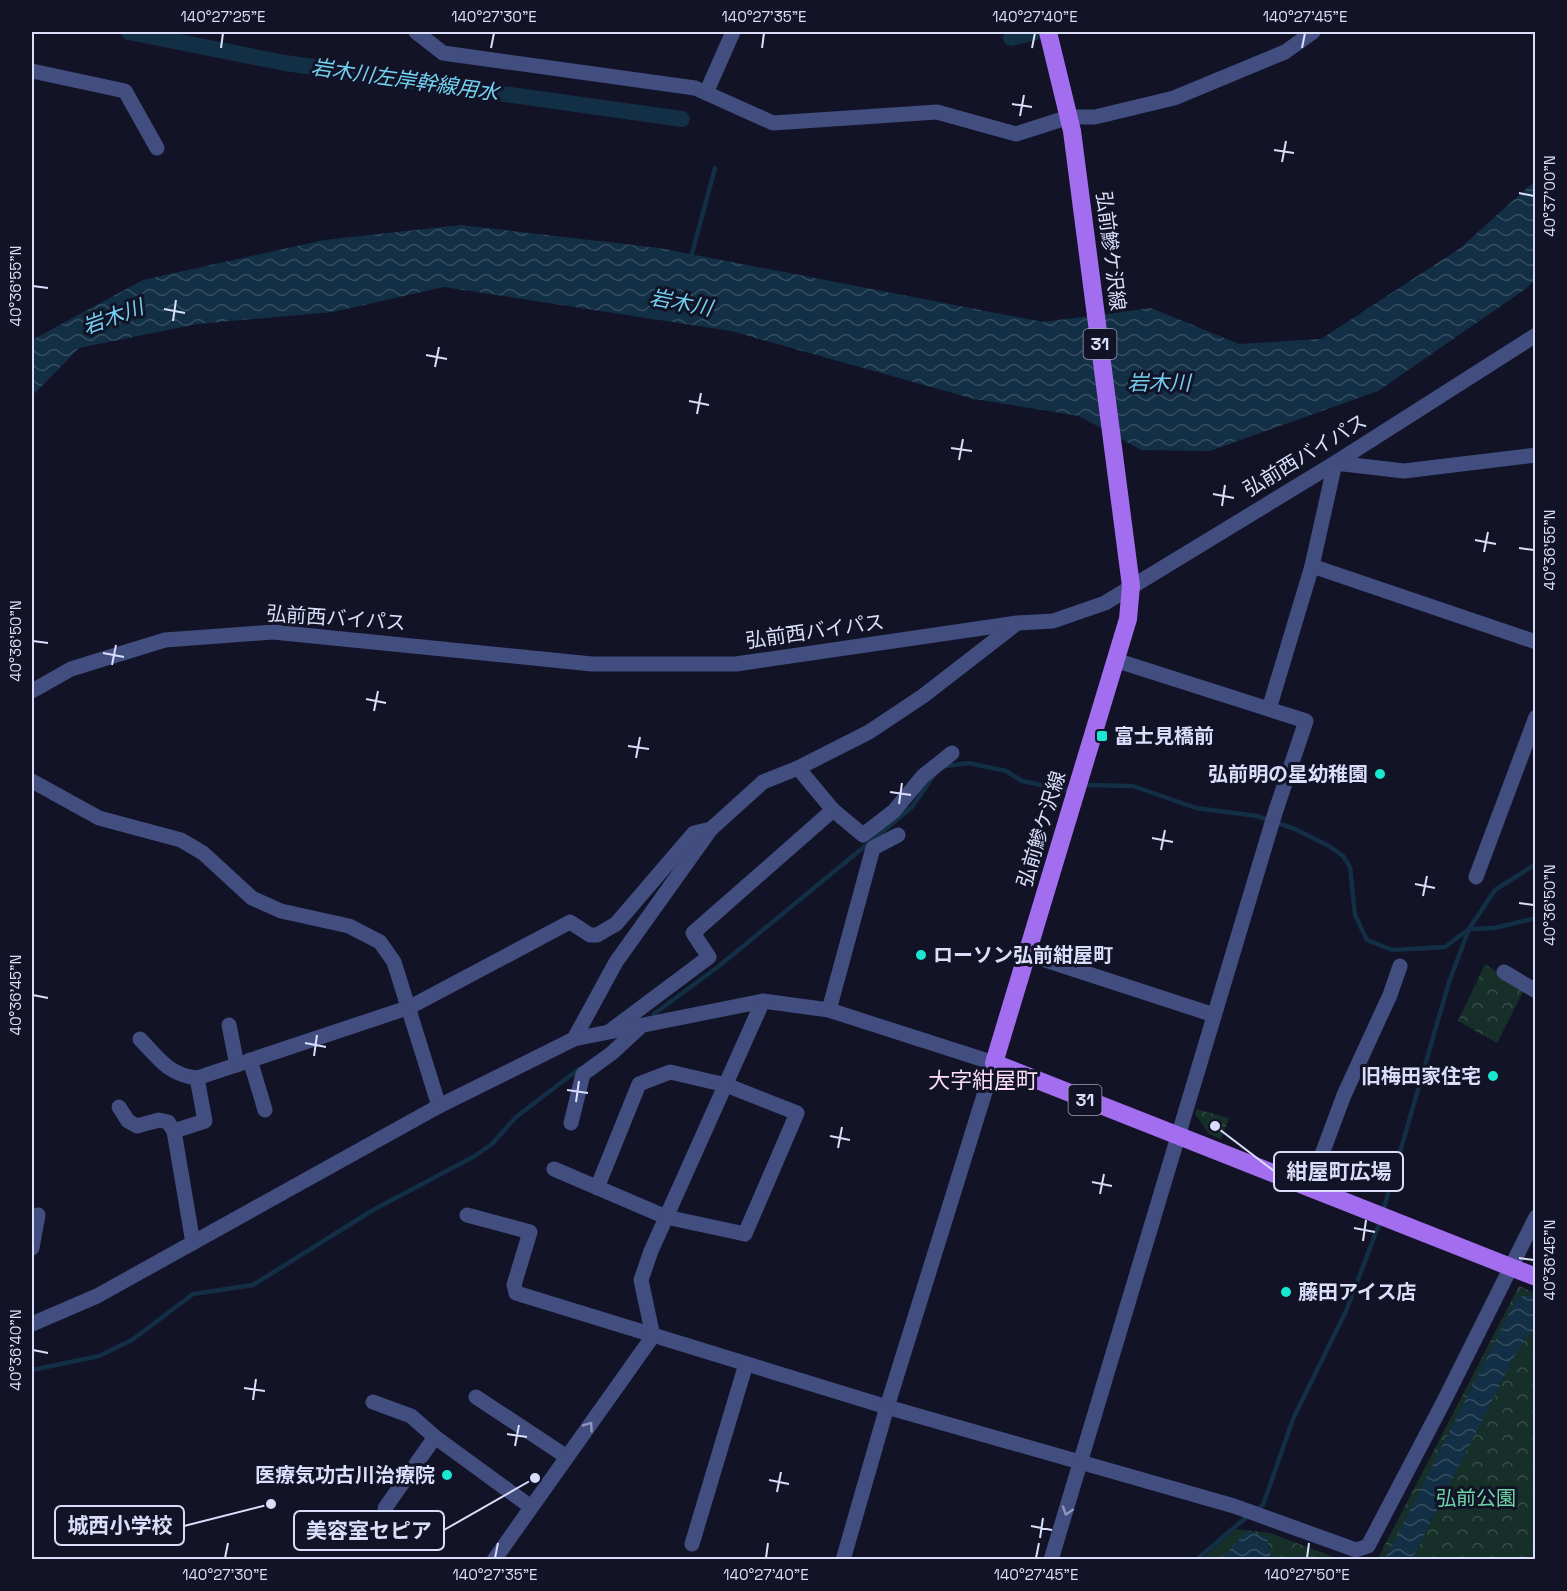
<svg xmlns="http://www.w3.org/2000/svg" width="1567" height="1591" font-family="'Space Grotesk','Noto Sans JP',sans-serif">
	<defs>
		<pattern id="forest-crowns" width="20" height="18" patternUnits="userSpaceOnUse" patternTransform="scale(1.5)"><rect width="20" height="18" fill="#162f29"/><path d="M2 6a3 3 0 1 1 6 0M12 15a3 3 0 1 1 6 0" fill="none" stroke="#374d49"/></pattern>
		<pattern id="water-waves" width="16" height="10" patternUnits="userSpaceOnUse" patternTransform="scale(1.5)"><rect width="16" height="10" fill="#122f45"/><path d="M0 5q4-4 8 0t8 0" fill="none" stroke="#344d61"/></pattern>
	</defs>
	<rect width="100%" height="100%" fill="#121326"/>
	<!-- forest -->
	<g fill="url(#forest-crowns)">
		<path d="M 1485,964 L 1524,990 L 1497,1043 L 1458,1021 Z"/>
		<path d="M 1196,1109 L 1229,1118 L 1221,1139 L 1209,1134 L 1195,1114 Z"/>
		<path d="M 1519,1286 L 1535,1293 L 1535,1559 L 1377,1560 Z"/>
		<path d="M 1235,1529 L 1270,1533 L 1339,1559 L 1201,1560 Z"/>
	</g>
	<!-- water -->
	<g fill="url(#water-waves)">
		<path d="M 1535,181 L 1535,280 L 1524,290 L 1378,391 L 1210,451 L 1141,450 L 1079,416 L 974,399 L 731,331 L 444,287 L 333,312 L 197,324 L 79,348 L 32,396 L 32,340 L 143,280 L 324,240 L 461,225 L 659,248 L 1043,322 L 1151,308 L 1239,344 L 1321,339 L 1459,249 Z"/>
		<path d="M 1526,1295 L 1535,1298 L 1535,1327 L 1517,1351 L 1412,1559 L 1385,1559 L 1517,1298 Z"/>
		<path d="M 1246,1531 L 1267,1537 L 1271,1559 L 1222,1559 Z"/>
	</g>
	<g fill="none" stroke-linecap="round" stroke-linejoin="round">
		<!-- stream -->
		<g stroke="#122f45" stroke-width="4.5">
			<path d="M 690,261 L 715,168"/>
			<path d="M 945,766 L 969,763 L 1006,771 L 1022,781 L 1065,790 L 1072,788"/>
			<path d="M 1083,785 L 1133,786 L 1196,808 L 1257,816 L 1295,829 L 1329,846 L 1343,856 L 1350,867 L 1355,915 L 1367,940 L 1392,950 L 1445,947 L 1469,929 L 1494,928 L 1536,918"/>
			<path d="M 654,1014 L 719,966 L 881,833 L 912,807 L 934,775"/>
			<path d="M 1383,1211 L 1449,982 L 1469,929 L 1495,890 L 1536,864"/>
			<path d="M 32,1370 L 99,1356 L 132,1340 L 193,1294 L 253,1285 L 373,1210 L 473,1157 L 492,1144 L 516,1117 L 579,1069"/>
			<path d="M 1256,1510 L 1263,1505 L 1293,1419 L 1346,1311 L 1381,1219"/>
			<path d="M 1196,1560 L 1249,1515"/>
		</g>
		<!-- canal -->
		<g stroke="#122f45" stroke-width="16">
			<path d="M 129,32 L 285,63 L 682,119"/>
			<path d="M 1011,38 L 1035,32"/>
		</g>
		<!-- minor -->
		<g stroke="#424d80" stroke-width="15">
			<path d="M 416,32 L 443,53 L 695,88 L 773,123 L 937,112 L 1016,134 L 1069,117 L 1095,117 L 1174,98 L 1285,52 L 1313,32"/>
			<path d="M 32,71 L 125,91 L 157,148"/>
			<path d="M 706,93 L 733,32"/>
			<path d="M 1312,566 L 1536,642"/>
			<path d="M 32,691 L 71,669 L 165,640 L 273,632 L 592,664 L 736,664 L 1017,623 L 1053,621 L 1105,603 L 1335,463 L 1536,335"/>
			<path d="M 1269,709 L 1312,566 L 1335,463 L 1404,471 L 1536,455"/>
			<path d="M 798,768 L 833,810 L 863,835 L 894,811 L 923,776 L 952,753"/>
			<path d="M 32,781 L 99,818 L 181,840 L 203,853 L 252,898 L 281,911 L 349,926 L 380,942 L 394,962 L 439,1106"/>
			<path d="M 1476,877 L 1536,717"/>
			<path d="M 1027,954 L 1214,1015"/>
			<path d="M 1504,972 L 1536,991"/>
			<path d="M 829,1010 L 873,848 L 898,835"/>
			<path d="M 229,1025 L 237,1065"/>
			<path d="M 610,1031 L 709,957 L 693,933 L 833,810"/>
			<path d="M 140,1039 C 158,1058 169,1075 197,1078"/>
			<path d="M 574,1039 L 616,962 L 711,829 L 763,782 L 798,768 L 869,732 L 923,696 L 1016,624"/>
			<path d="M 250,1060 L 265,1110"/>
			<path d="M 119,1107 L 128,1121 L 137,1126 L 159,1120 L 168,1122 L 174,1131 L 193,1243"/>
			<path d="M 571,1123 L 583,1074 L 612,1053 L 640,1027"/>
			<path d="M 174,1131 L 205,1121 L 197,1078 L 410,1007 L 570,922 L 590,935 L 597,935 L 616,924 L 694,833 L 711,829"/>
			<path d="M 554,1169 L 666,1217 L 745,1234 L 797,1113 L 726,1085 L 670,1072 L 639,1084 L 597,1188"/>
			<path d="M 1309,1189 L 1344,1095 L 1390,995 L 1400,966"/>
			<path d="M 467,1215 L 530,1232 L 514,1285 L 516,1293 L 887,1407 L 1234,1506 L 1356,1550 L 1368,1546 L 1444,1401 L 1536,1217"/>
			<path d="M 32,1248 L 38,1215"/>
			<path d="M 32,1324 L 97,1296 L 439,1106 L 574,1039 L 763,1001 L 829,1010 L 994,1063 L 887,1407 L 843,1560"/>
			<path d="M 476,1397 L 567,1457"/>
			<path d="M 373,1402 L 411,1416 L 435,1437 L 531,1507"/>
			<path d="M 385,1508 L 435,1437"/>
			<path d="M 692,1544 L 746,1364"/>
			<path d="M 494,1560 L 653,1336 L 641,1280 L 651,1251 L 763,1001"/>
			<path d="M 1051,1560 L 1275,813 L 1306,721 L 1115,660"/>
		</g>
		<!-- major -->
		<path stroke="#a36df0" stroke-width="18" d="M 1048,32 L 1072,131 L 1131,586 L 1128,619 L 994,1063 L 1536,1277"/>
	</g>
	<!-- one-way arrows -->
	<defs><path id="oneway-chevron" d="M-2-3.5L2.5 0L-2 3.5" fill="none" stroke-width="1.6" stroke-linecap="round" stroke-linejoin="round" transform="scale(1.5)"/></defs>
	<g stroke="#8e96be">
		<use href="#oneway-chevron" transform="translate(589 1426) rotate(-55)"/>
		<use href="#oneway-chevron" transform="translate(1067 1511) rotate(108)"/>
	</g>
	<!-- ticks -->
	<path fill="none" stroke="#dadefb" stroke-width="2" d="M 221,48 L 223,33M 491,48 L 494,33M 762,48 L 764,33M 1032,48 L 1035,33M 1302,48 L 1305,33M 1012,104 L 1032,107M 1020,116 L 1024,95M 1274,150 L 1294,153M 1282,162 L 1286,141M 1519,193 L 1534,196M 33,286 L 48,288M 164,309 L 185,313M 173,321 L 176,300M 426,355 L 447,359M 435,367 L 439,347M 689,401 L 709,405M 697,414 L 701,393M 951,448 L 972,451M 959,460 L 963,439M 1213,494 L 1234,498M 1222,506 L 1225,485M 1475,540 L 1496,544M 1519,548 L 1534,550M 1484,552 L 1488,532M 33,641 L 48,643M 103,653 L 124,657M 112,665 L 116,645M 366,699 L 386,703M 374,711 L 378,691M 628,746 L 649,749M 636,758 L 640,737M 890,792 L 911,795M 899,804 L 902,783M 1152,838 L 1173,842M 1161,850 L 1165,830M 1415,884 L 1435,888M 1423,896 L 1427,876M 1519,903 L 1534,905M 33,995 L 48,998M 305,1043 L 326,1047M 314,1056 L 317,1035M 567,1090 L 588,1093M 576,1102 L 579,1081M 830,1136 L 850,1140M 838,1148 L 842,1127M 1092,1182 L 1112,1186M 1100,1194 L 1104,1174M 1354,1228 L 1375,1232M 1363,1241 L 1366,1220M 1519,1258 L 1534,1260M 33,1350 L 48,1353M 244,1388 L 265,1391M 253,1400 L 256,1379M 507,1434 L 527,1437M 515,1446 L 519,1425M 769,1480 L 789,1484M 777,1492 L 781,1472M 1031,1526 L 1052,1530M 1040,1538 L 1043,1518M 225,1558 L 228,1543M 495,1558 L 498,1543M 766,1558 L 768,1543M 1036,1558 L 1039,1543M 1307,1558 L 1309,1543"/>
	<!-- markers -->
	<g fill="#1ae7d1" stroke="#121326" stroke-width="2">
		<rect x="1096" y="730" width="12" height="12" rx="3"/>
		<circle cx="1380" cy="774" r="6"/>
		<circle cx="921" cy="955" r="6"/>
		<circle cx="1493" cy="1076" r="6"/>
		<circle cx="1286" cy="1292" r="6"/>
		<circle cx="447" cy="1475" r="6"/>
	</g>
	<g text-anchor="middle" stroke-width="6" stroke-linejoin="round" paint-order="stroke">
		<!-- shield labels -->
		<g fill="#121326" stroke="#9ea1bb" stroke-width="1.5">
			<rect x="1083.5" y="329" width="33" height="30" rx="4.5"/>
			<rect x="1068.5" y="1085" width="33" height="30" rx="4.5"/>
		</g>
		<g font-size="18" font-weight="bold" fill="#dadefb">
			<text x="1100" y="350">31</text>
			<text x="1085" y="1106">31</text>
		</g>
		<!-- street labels -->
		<g font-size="20" fill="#dadefb" stroke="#121326">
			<text transform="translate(1111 251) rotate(83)" y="7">弘前鰺ケ沢線</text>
			<text transform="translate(1305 455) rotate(-31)" y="7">弘前西バイパス</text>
			<text transform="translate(336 618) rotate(4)" y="7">弘前西バイパス</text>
			<text transform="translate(815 631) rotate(-8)" y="7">弘前西バイパス</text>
			<text transform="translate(1041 829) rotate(-73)" y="7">弘前鰺ケ沢線</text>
		</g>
		<!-- poi labels -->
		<g font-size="20" font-weight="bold" fill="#dadefb" stroke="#121326" text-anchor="start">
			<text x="1114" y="743">富士見橋前</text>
			<text x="1368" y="781" text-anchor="end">弘前明の星幼稚園</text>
			<text x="933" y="962">ローソン弘前紺屋町</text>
			<text x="1481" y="1083" text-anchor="end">旧梅田家住宅</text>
			<text x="1298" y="1299">藤田アイス店</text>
			<text x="435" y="1482" text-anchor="end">医療気功古川治療院</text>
		</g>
		<!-- park labels -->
		<g font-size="20" fill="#6dd5a5" stroke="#121326">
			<text x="1476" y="1505">弘前公園</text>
		</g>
		<!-- water labels -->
		<g font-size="21" font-style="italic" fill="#73d1f1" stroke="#121326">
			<text transform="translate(405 80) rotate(8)" y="7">岩木川左岸幹線用水</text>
			<text transform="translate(681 303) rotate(11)" y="7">岩木川</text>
			<text transform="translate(113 317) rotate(-20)" y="7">岩木川</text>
			<text x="1159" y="390">岩木川</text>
		</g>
		<!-- quarter labels -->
		<g font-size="22" fill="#fbdcf7" stroke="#121326">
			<text x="983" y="1088">大字紺屋町</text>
		</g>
	</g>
	<!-- callouts -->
	<path fill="none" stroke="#dadefb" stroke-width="2" d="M1215 1126L1274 1171M271 1504L184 1526M535 1478L444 1530"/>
	<g fill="#dadefb" stroke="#121326" stroke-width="2">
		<circle cx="1215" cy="1126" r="6"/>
		<circle cx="271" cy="1504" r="6"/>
		<circle cx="535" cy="1478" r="6"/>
	</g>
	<g fill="#121326" stroke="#dadefb" stroke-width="2">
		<rect x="1274" y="1152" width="129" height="39" rx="6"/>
		<rect x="55" y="1506" width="129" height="39" rx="6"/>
		<rect x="294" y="1511" width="150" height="39" rx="6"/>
	</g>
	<g font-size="21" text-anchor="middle" font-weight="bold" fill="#dadefb">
		<text x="1339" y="1179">紺屋町広場</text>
		<text x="120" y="1533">城西小学校</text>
		<text x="369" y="1538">美容室セピア</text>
	</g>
	<!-- border -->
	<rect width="1567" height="1591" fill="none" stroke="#121326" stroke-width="66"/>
	<rect x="33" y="33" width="1501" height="1525" fill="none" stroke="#dadefb" stroke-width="2"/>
	<g font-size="15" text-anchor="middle" fill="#dadefb">
		<text x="223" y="22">140°27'25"E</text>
		<text x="494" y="22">140°27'30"E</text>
		<text x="764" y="22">140°27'35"E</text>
		<text x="1035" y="22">140°27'40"E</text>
		<text x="1305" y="22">140°27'45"E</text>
		<text transform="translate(1550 196) rotate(-90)" y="5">40°37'00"N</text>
		<text transform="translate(16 286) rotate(-90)" y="5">40°36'55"N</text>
		<text transform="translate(1550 550) rotate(-90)" y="5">40°36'55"N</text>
		<text transform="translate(16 641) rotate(-90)" y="5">40°36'50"N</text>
		<text transform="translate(1550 905) rotate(-90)" y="5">40°36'50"N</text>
		<text transform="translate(16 995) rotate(-90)" y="5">40°36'45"N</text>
		<text transform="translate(1550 1260) rotate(-90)" y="5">40°36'45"N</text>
		<text transform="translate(16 1350) rotate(-90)" y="5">40°36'40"N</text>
		<text x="225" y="1580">140°27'30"E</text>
		<text x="495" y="1580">140°27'35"E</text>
		<text x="766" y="1580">140°27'40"E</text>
		<text x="1036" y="1580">140°27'45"E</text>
		<text x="1307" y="1580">140°27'50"E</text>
	</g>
</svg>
